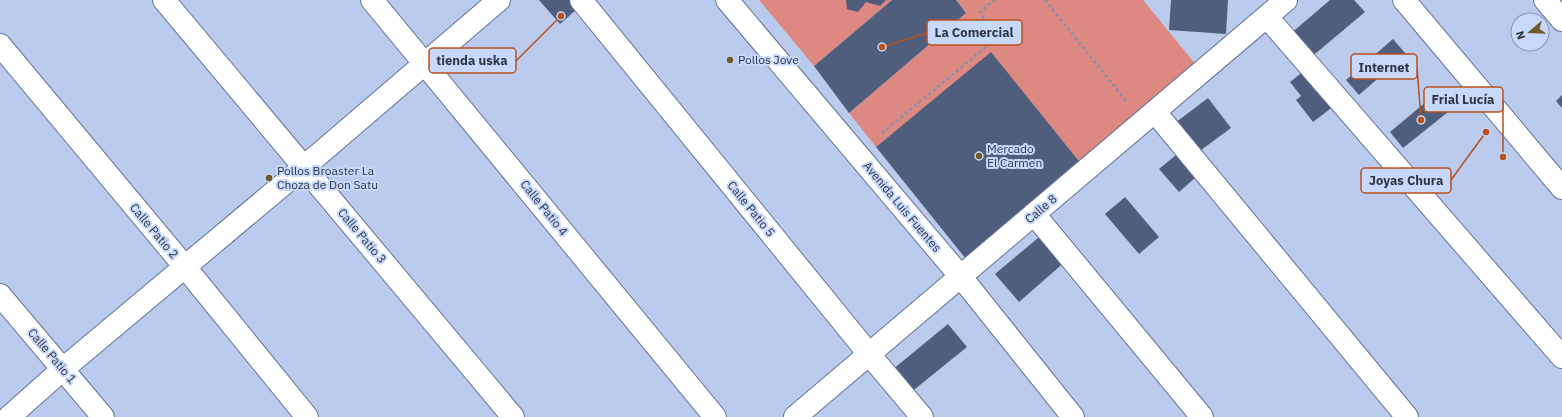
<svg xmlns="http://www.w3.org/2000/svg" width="1562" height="417" font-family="'IBM Plex Sans',sans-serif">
	<rect width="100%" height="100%" fill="#bacbee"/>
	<!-- green -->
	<g fill="#de8882">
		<path d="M 759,0 L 892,0 L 814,66 Z"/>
		<path d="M 956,0 L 1143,0 L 1197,66 L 1082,165 L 991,53 L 876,147 L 849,113 L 966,13 Z"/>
	</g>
	<!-- building -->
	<g fill="#4f5e7c">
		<path d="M 539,0 L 569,0 L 577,9 L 560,24 Z"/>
		<path d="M 846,0 L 886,0 L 880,6 L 866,2 L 858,12 L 847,9 Z"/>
		<path d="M 892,0 L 956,0 L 966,13 L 849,113 L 814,66 Z"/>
		<path d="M 1171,0 L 1228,0 L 1226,34 L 1169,30 Z"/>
		<path d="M 1330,0 L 1354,0 L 1365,12 L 1309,59 L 1289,35 Z"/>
		<path d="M 1393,39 L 1406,54 L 1359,95 L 1346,80 Z"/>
		<path d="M 991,52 L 1082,165 L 966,259 L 876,147 Z"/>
		<path d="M 1305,70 L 1334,106 L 1313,122 L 1296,100 L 1301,96 L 1290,82 Z"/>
		<path d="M 1439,91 L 1453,108 L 1403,148 L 1390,132 Z"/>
		<path d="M 1562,95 L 1562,108 L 1556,101 Z"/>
		<path d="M 1208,98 L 1231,128 L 1197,153 L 1175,123 Z"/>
		<path d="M 1176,155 L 1195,178 L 1179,192 L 1159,169 Z"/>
		<path d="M 1125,197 L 1159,237 L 1139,254 L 1105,214 Z"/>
		<path d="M 1044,233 L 1067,260 L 1019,302 L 995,274 Z"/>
		<path d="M 948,324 L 967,347 L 910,393 L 892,370 Z"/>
	</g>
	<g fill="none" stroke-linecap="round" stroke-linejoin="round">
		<!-- street casing -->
		<g stroke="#657493" stroke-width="24">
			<g id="street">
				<path d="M 164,0 L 513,417"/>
				<path d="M 372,0 L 715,417"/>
				<path d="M 581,0 L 869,354 L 922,417"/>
				<path d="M 727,0 L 961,277 L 1073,417"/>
				<path d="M 1404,0 L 1562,188"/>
				<path d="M 1545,0 L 1562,20"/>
				<path d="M 1267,17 L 1562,357"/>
				<path d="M 0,45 L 185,267 L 307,417"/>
				<path d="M 1155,112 L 1407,417"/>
				<path d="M 1034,214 L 1202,417"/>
				<path d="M 0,295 L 103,417"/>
				<path d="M 9,417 L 63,369 L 304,167 L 499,0"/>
				<path d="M 795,417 L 1286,0"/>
			</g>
		</g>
		<!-- path -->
		<g stroke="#8591ac" stroke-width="2.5" stroke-dasharray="3 3" stroke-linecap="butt">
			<path d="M 1045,0 L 1127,102"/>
			<path d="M 882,133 L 998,37 L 980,12 L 994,0"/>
		</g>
		<!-- street -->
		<use href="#street" stroke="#fff" stroke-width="22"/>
	</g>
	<!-- markers -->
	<g fill="#6f5928" stroke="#c7d8fb" stroke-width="1.5">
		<circle cx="730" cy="60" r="4"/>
		<circle cx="979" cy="156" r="4"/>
		<circle cx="269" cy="178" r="4"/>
	</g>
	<g text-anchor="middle" stroke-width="4" stroke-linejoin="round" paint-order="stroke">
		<!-- poi labels -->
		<g font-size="12" fill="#2f3543" stroke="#c7d8fb" text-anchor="start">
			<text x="738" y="64">Pollos Jove</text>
			<text x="987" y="153">Mercado<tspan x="987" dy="14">El Carmen</tspan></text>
			<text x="277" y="175">Pollos Broaster La<tspan x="277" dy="14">Choza de Don Satu</tspan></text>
		</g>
		<!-- street labels -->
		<g font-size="12" fill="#2f3543" stroke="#c7d8fb">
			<text transform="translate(902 207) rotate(50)" y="4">Avenida Luis Fuentes</text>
			<text transform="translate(544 208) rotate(51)" y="4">Calle Patio 4</text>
			<text transform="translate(751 209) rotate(51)" y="4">Calle Patio 5</text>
			<text transform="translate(1041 209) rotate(-40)" y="4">Calle 8</text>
			<text transform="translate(154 231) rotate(50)" y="4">Calle Patio 2</text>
			<text transform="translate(362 236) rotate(50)" y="4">Calle Patio 3</text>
			<text transform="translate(52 356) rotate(50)" y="4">Calle Patio 1</text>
		</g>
	</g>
	<!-- callouts -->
	<path fill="none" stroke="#ba501a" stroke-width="1.5" d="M882 47L927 33M561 16L516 61M1421 120L1417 67M1503 157L1503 100M1486 132L1451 180"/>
	<g fill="#ba501a" stroke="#c7d8fb" stroke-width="1.5">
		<circle cx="882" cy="47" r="4"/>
		<circle cx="561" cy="16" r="4"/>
		<circle cx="1421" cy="120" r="4"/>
		<circle cx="1503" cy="157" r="4"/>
		<circle cx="1486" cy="132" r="4"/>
	</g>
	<g fill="#c7d8fb" stroke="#ba501a" stroke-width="1.5">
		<rect x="927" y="20" width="95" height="25" rx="4"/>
		<rect x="429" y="48" width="87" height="25" rx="4"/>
		<rect x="1351" y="54" width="66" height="25" rx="4"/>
		<rect x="1424" y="87" width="79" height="25" rx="4"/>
		<rect x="1361" y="168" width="90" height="25" rx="4"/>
	</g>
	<g font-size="13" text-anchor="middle" font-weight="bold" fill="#2f3543">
		<text x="974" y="37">La Comercial</text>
		<text x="472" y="65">tienda uska</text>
		<text x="1384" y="72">Internet</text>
		<text x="1463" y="104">Frial Lucía</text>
		<text x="1406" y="185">Joyas Chura</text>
	</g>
	<!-- north arrow -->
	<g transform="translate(1530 32) rotate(251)"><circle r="19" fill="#c7d8fb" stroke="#8a97b1"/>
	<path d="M0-3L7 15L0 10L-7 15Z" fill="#6f5928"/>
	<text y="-6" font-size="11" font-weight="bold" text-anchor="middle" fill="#2f3543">N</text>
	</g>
</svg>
